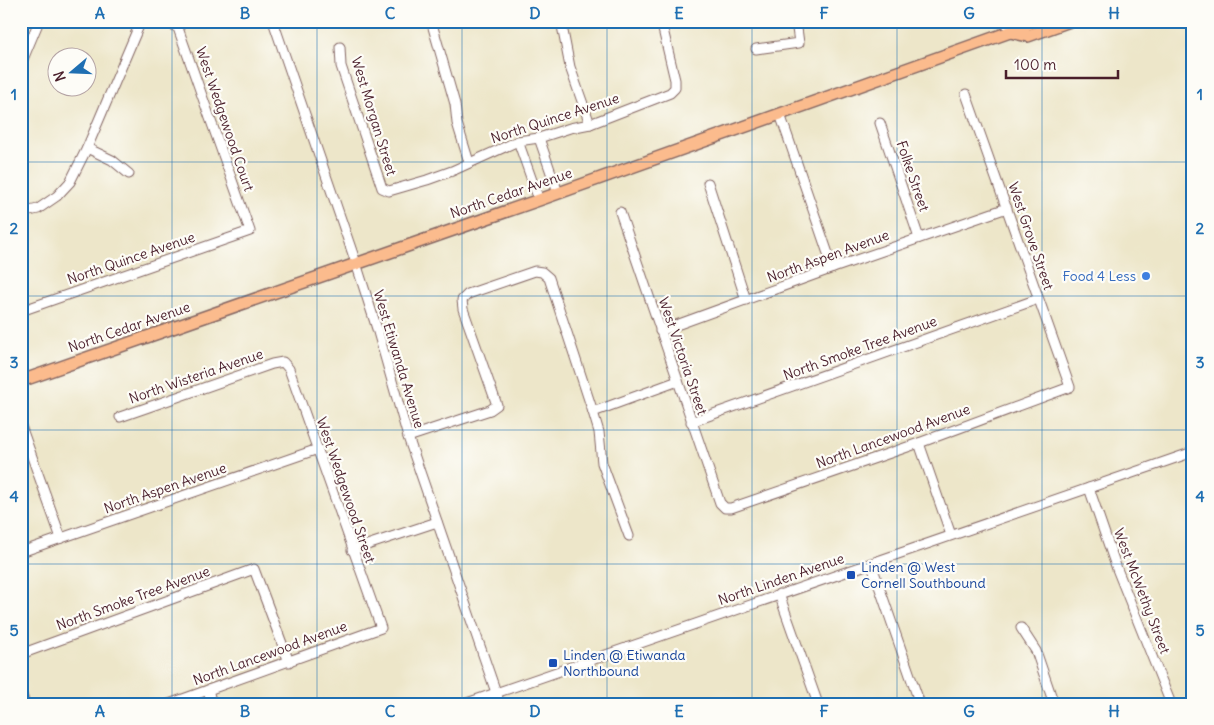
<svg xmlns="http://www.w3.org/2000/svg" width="1214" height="725" font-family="Delius,sans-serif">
	<rect width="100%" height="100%" fill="#fdfcf7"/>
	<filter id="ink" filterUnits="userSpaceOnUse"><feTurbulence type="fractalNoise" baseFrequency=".02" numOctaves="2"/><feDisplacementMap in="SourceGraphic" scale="10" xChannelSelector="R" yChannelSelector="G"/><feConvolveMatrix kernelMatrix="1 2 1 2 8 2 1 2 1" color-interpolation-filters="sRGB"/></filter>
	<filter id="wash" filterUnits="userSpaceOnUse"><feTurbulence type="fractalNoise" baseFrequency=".0096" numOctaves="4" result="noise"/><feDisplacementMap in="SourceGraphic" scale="20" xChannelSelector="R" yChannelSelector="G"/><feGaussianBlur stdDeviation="1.12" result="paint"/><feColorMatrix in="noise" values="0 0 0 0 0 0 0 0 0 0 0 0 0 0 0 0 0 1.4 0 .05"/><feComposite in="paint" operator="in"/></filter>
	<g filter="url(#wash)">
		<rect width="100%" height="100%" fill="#ede6c9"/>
	</g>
	<g filter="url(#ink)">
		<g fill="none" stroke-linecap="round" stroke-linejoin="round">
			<!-- minor casing -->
			<g stroke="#836562" stroke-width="11">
				<g id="minor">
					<path d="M 273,21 L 356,263 L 378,332 L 408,437 L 500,704"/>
					<path d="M 561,21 L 570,67 L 590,124"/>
					<path d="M 1006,21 L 1010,32"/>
					<path d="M 432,24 L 455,104 L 457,123 L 469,162"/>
					<path d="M 340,47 L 341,66 L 382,188 L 389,191 L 427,180 L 452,171 L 518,141 L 539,138 L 570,128 L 590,124 L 670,93 L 675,88 L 675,80 L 661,21"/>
					<path d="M 756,49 L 799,43 L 796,21"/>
					<path d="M 21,64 L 39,21"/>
					<path d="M 780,114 L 833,268"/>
					<path d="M 880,123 L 919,238"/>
					<path d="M 539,138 L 558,193"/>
					<path d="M 518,141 L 539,200"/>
					<path d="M 87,148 L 112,160 L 129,174"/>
					<path d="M 708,183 L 746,300"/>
					<path d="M 620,212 L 720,503 L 725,508 L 731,508 L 919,443 L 1070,387 L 966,94"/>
					<path d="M 21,213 L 38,209 L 57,196 L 70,182 L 87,148 L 141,21"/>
					<path d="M 21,311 L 250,231 L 178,28 L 166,21"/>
					<path d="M 660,331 L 833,268 L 1007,208"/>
					<path d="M 593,412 L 678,381"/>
					<path d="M 120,417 L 272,364 L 283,362 L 289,369 L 381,628 L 169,704"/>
					<path d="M 691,422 L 1038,299"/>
					<path d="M 21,426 L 61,538"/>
					<path d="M 408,437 L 490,410 L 497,405 L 463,309 L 462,300 L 468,294 L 535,271 L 542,272 L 549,278 L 593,412 L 599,432 L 602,463 L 629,536"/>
					<path d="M 919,443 L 951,535"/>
					<path d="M 1089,488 L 1117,569 L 1171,704"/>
					<path d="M 352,550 L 437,522"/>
					<path d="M 21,552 L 318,449"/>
					<path d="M 871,563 L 920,704"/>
					<path d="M 779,594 L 818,704"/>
					<path d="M 1021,628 L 1036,651 L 1054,704"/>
					<path d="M 21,654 L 254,569 L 289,662"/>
					<path d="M 208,690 L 212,704"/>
					<path d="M 21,692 L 25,704"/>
					<path d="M 464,704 L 1193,452"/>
				</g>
			</g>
			<!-- major casing -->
			<g stroke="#836562" stroke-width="14">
				<g id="major">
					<path d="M 1010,32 L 1028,36 L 1070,21"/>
					<path d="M 21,381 L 539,200 L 1010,32 L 1036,21"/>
				</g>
			</g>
			<!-- minor -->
			<use href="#minor" stroke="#fff" stroke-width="9"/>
			<!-- major -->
			<use href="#major" stroke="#fbbb8d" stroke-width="11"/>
		</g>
	</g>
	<!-- grid -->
	<path fill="none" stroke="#1f6fb2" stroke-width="1" stroke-opacity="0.55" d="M 172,21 L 172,704M 317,21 L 317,704M 462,21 L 462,704M 607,21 L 607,704M 752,21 L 752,704M 897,21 L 897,704M 1042,21 L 1042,704M 21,162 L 1193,162M 21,296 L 1193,296M 21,430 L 1193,430M 21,564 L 1193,564"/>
	<!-- markers -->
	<circle fill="#3f7fe0" stroke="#fdfcf7" stroke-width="2" cx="1146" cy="276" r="5"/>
	<g fill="#1a4fb4" stroke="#fdfcf7" stroke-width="2">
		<rect x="846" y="570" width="10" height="10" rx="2.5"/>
		<rect x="548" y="658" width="10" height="10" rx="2.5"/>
	</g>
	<g text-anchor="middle" stroke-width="4.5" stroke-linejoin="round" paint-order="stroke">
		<!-- street labels -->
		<g font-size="14" fill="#4a1f2b" stroke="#fdfcf7">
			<text transform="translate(374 116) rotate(73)" y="5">West Morgan Street</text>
			<text transform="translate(555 118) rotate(-18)" y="5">North Quince Avenue</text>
			<text transform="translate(225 119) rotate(71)" y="5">West Wedgewood Court</text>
			<text transform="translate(913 176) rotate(71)" y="5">Folke Street</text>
			<text transform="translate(511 193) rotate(-19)" y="5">North Cedar Avenue</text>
			<text transform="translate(1031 236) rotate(71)" y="5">West Grove Street</text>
			<text transform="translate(828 256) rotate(-20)" y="5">North Aspen Avenue</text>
			<text transform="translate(131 258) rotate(-19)" y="5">North Quince Avenue</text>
			<text transform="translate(129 327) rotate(-19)" y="5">North Cedar Avenue</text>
			<text transform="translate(860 348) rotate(-20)" y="5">North Smoke Tree Avenue</text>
			<text transform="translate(683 356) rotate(71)" y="5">West Victoria Street</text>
			<text transform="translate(399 359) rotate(73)" y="5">West Etiwanda Avenue</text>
			<text transform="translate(196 376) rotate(-19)" y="5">North Wisteria Avenue</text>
			<text transform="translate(893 436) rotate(-20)" y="5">North Lancewood Avenue</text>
			<text transform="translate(165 488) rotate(-19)" y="5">North Aspen Avenue</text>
			<text transform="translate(346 490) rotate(71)" y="5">West Wedgewood Street</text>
			<text transform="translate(781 579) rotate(-19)" y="5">North Linden Avenue</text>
			<text transform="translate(1142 591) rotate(69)" y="5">West McWethy Street</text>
			<text transform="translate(133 598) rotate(-20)" y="5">North Smoke Tree Avenue</text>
			<text transform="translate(270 653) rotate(-20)" y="5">North Lancewood Avenue</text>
		</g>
		<!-- shop labels -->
		<g font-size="14" fill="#366cbe" stroke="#fdfcf7" text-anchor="end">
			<text x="1136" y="281">Food 4 Less</text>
		</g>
		<!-- transit labels -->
		<g font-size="14" fill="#164399" stroke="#fdfcf7" text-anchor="start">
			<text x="861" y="572">Linden @ West<tspan x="861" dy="16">Cornell Southbound</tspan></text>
			<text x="563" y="660">Linden @ Etiwanda<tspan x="563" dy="16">Northbound</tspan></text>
		</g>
	</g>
	<!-- margin -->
	<rect width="1214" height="725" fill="none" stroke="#fdfcf7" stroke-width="55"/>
	<!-- north arrow -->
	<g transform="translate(72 72) rotate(251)"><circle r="24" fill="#fdfcf7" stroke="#b5a4a5"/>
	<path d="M0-4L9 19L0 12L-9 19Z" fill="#1f6fb2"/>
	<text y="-8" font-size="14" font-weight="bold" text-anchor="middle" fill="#4a1f2b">N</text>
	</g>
	<!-- scale -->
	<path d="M1006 70v8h112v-8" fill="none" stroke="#4a1f2b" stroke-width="2.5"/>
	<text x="1014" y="70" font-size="15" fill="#4a1f2b" stroke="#fdfcf7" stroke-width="4" paint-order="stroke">100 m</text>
	<rect x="28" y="28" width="1158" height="670" fill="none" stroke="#1f6fb2" stroke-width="2"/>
	<g font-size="16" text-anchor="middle" font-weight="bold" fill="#1f6fb2">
		<text x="100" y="19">A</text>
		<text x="245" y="19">B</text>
		<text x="390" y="19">C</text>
		<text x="535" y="19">D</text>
		<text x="679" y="19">E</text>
		<text x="824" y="19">F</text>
		<text x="969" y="19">G</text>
		<text x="1114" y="19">H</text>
		<text x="14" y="100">1</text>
		<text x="1200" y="100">1</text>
		<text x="14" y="234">2</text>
		<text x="1200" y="234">2</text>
		<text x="14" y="368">3</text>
		<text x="1200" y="368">3</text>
		<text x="14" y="502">4</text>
		<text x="1200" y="502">4</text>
		<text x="14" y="636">5</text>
		<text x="1200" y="636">5</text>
		<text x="100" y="717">A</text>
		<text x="245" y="717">B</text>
		<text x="390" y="717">C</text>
		<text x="535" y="717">D</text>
		<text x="679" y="717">E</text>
		<text x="824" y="717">F</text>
		<text x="969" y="717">G</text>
		<text x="1114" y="717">H</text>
	</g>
</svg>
